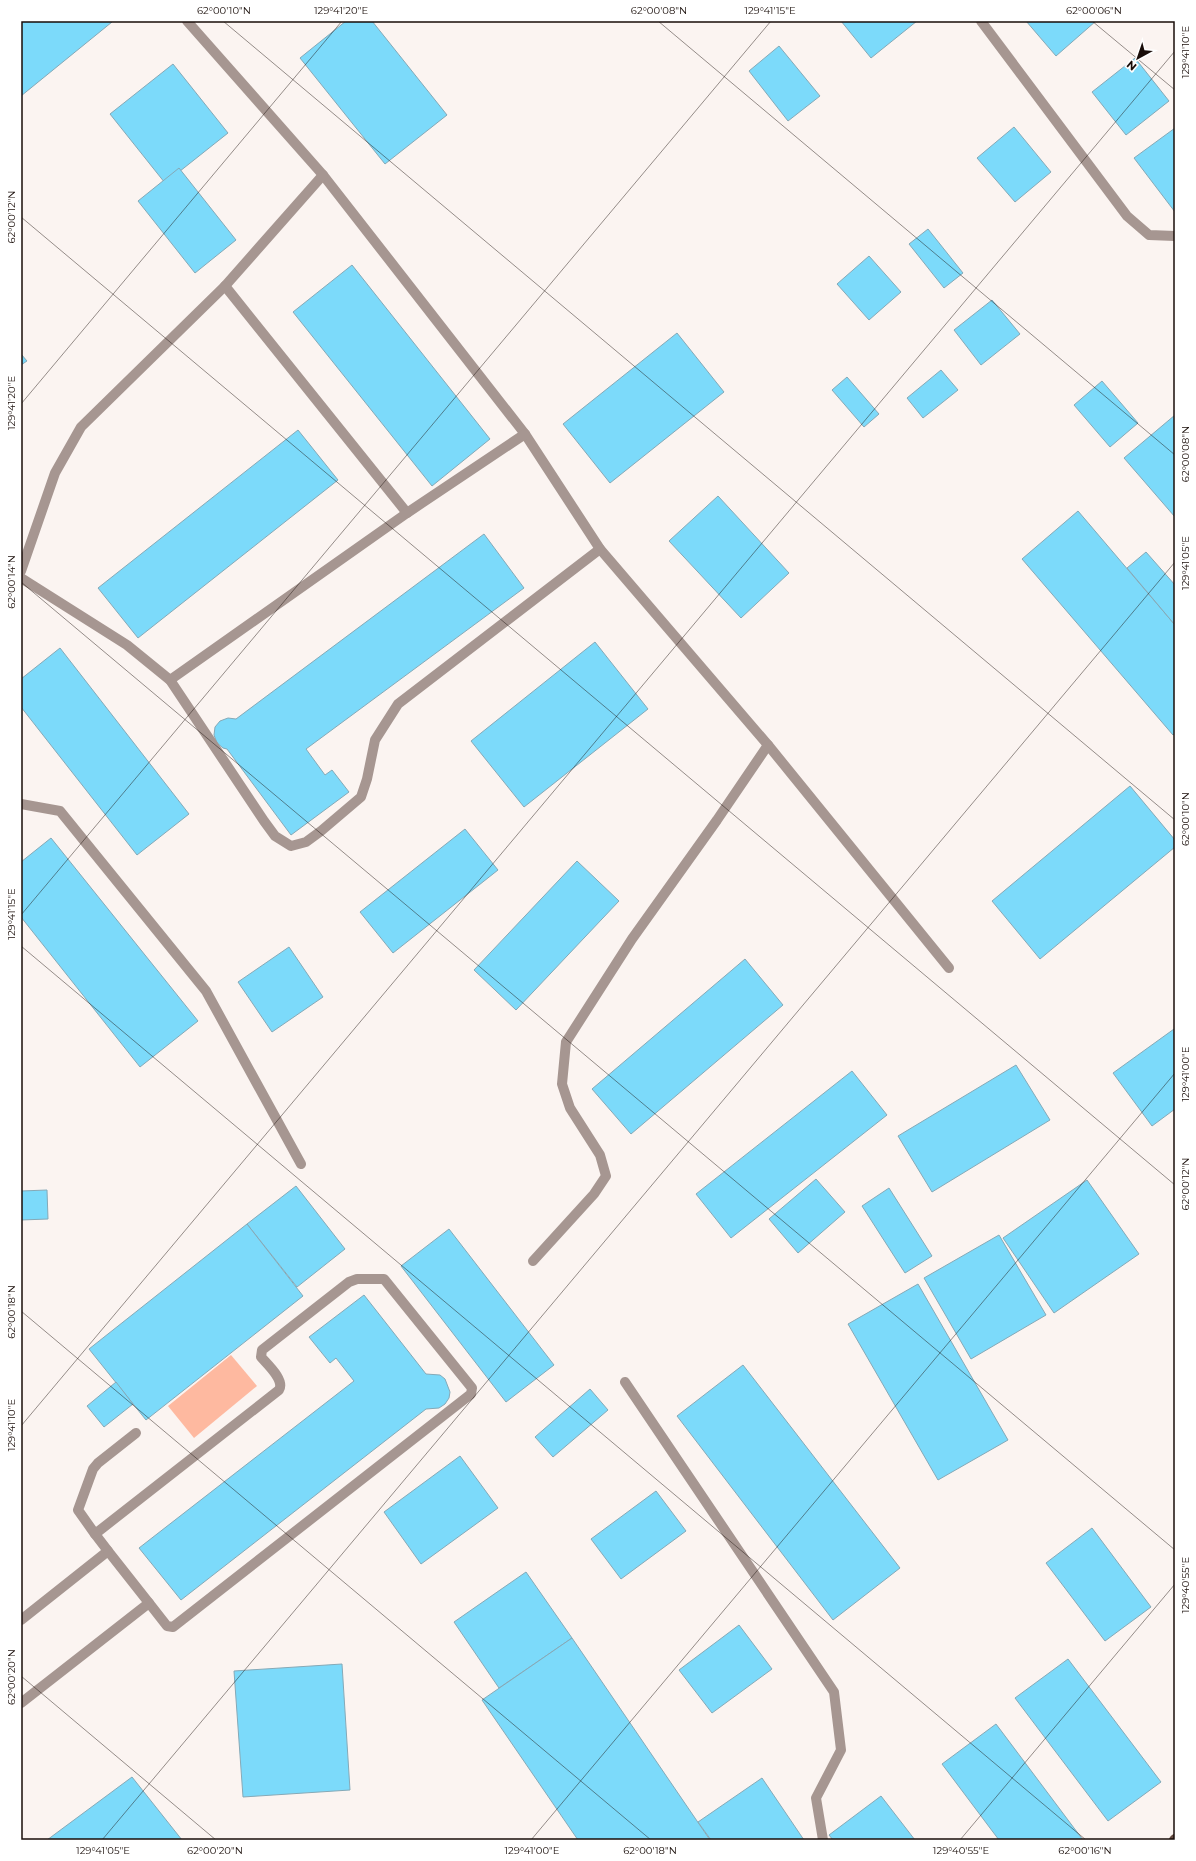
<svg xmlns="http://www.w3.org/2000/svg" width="1196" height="1861" font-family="Montserrat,sans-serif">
	<rect width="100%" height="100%" fill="#fbf4f1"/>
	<!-- green -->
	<path fill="#feb9a0" d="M 231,1355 L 257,1386 L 194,1438 L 168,1406 Z"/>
	<!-- building -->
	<g fill="#7cdafa" stroke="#85a9b7">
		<path d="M 21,21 L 111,21 L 112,22 L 21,96 Z"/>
		<path d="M 346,21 L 372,21 L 447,115 L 385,164 L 300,58 Z"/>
		<path d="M 841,21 L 917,21 L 871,58 Z"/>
		<path d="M 1026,21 L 1096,21 L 1056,56 Z"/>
		<path d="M 779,46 L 820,96 L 788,121 L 749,71 Z"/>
		<path d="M 1135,58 L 1169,101 L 1126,135 L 1092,92 Z"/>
		<path d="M 173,64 L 228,133 L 165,183 L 110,114 Z"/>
		<path d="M 1014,127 L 1051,172 L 1015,202 L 977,158 Z"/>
		<path d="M 1175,128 L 1175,212 L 1134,158 Z"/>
		<path d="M 179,168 L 236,240 L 195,273 L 138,201 Z"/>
		<path d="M 928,229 L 963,273 L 944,288 L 909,244 Z"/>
		<path d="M 869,256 L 901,292 L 869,320 L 837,284 Z"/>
		<path d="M 352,265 L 490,439 L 432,486 L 293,312 Z"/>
		<path d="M 992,300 L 1020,334 L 981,365 L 954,330 Z"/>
		<path d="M 677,333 L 724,392 L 610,483 L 563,424 Z"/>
		<path d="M 21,354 L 27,361 L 21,365 Z"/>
		<path d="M 941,370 L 958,390 L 923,418 L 907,398 Z"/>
		<path d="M 847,377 L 879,414 L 864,427 L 832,390 Z"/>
		<path d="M 1102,381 L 1138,423 L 1110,447 L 1074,405 Z"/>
		<path d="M 1175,415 L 1175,517 L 1124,458 Z"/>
		<path d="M 298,430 L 338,480 L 138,638 L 98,588 Z"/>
		<path d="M 718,496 L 789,573 L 741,618 L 669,541 Z"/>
		<path d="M 1078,511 L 1175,625 L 1175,734 L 1173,735 L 1022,559 Z"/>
		<path d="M 484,534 L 524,588 L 306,749 L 325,775 L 332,770 L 349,792 L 291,835 L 227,749 L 223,748 L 217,743 L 214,735 L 215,727 L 220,721 L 228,718 L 236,719 Z"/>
		<path d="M 1146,552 L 1175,585 L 1175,625 L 1127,568 Z"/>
		<path d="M 595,642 L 648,709 L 524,807 L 471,741 Z"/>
		<path d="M 60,648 L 189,814 L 137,855 L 21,707 L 21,679 Z"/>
		<path d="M 1130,786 L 1175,840 L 1175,847 L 1040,959 L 992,901 Z"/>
		<path d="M 465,829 L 498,870 L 393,953 L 360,912 Z"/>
		<path d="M 51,838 L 198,1021 L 140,1067 L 21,917 L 21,862 Z"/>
		<path d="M 577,861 L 619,901 L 516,1010 L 474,970 Z"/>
		<path d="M 289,947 L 323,997 L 272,1032 L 238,982 Z"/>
		<path d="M 745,959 L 783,1005 L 631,1134 L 592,1089 Z"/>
		<path d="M 1174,1029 L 1175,1109 L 1152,1126 L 1113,1073 Z"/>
		<path d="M 1016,1065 L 1050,1120 L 932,1192 L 898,1136 Z"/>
		<path d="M 852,1071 L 887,1115 L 731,1238 L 696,1194 Z"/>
		<path d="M 816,1179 L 845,1212 L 798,1253 L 769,1219 Z"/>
		<path d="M 1087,1180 L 1139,1254 L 1054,1313 L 1003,1238 Z"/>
		<path d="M 296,1186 L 345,1249 L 297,1287 L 247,1224 Z"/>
		<path d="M 889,1188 L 932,1256 L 905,1273 L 862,1206 Z"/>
		<path d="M 47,1190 L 48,1219 L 21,1220 L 21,1191 Z"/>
		<path d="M 247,1224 L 303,1296 L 146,1420 L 89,1349 Z"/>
		<path d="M 449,1229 L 554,1365 L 506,1402 L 401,1266 Z"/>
		<path d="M 999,1235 L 1046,1315 L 971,1359 L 924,1278 Z"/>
		<path d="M 918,1284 L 1008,1440 L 938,1480 L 848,1324 Z"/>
		<path d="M 364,1295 L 426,1374 L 440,1375 L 445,1379 L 450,1392 L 449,1398 L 445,1404 L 439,1408 L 426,1409 L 181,1600 L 139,1548 L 354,1381 L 336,1358 L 330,1363 L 309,1337 Z"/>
		<path d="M 743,1365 L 900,1568 L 833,1620 L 677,1416 Z"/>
		<path d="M 116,1382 L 133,1404 L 104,1427 L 87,1406 Z"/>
		<path d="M 590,1389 L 608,1410 L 553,1457 L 535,1437 Z"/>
		<path d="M 460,1456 L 498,1508 L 421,1564 L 384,1512 Z"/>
		<path d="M 656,1491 L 686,1531 L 621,1579 L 591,1539 Z"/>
		<path d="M 1092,1528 L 1151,1607 L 1105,1641 L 1046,1563 Z"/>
		<path d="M 526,1572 L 572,1638 L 499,1688 L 454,1622 Z"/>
		<path d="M 739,1625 L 772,1669 L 712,1713 L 679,1670 Z"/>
		<path d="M 572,1638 L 710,1840 L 578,1840 L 482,1700 Z"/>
		<path d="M 1068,1659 L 1161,1782 L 1108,1821 L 1015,1698 Z"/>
		<path d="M 342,1664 L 350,1790 L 243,1797 L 234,1671 Z"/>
		<path d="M 996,1724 L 1083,1840 L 999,1840 L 942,1764 Z"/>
		<path d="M 132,1777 L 182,1840 L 47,1840 Z"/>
		<path d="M 762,1778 L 804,1840 L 711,1840 L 698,1822 Z"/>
		<path d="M 881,1796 L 915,1840 L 833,1840 L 829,1835 Z"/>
	</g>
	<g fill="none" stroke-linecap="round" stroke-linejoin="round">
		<!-- minor -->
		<g stroke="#a69691" stroke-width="10">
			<path d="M 187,21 L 323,175 L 525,434 L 600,549 L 768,745 L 949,968"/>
			<path d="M 981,21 L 1127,216 L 1149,235 L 1175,236"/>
			<path d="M 225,286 L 407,513"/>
			<path d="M 21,571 L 55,473 L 81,427 L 225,286 L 323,175"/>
			<path d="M 21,578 L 127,645 L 170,680 L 264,821 L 275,836 L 291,846 L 306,842 L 321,831 L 361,797 L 367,779 L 375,740 L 398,704 L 600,549"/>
			<path d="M 170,680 L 407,513 L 525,434"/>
			<path d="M 21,804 L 60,811 L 206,991 L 301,1164"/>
			<path d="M 533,1261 L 594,1194 L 606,1176 L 600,1155 L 570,1108 L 562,1084 L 566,1042 L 632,939 L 717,820 L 768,745"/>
			<path d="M 625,1382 L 834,1692 L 841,1750 L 816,1798 L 823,1840"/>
			<path d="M 95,1534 L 78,1510 L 93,1469 L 98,1463 L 136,1433"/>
			<path d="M 21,1620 L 108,1551 L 95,1534 L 279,1390 C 285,1380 268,1365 261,1357 L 262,1350 L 349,1282 L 357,1279 L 384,1279 L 472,1388 L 471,1394 L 173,1627 L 167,1626 L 149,1603"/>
			<path d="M 21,1703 L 149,1603 L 108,1551"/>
		</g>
		<!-- major -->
		<path stroke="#634a41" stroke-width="10" d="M 1174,1840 L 1175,1839"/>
	</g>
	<!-- ticks -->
	<path fill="none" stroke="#190d09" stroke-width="1" stroke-opacity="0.45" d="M 223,21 L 1175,820M 658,21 L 1175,455M 1092,21 L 1175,90M 21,217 L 1175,1185M 21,404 L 342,21M 21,582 L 1175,1550M 21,915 L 771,21M 21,946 L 1086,1840M 21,1311 L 651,1840M 21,1426 L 1175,51M 21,1676 L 216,1840M 102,1840 L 1175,562M 531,1840 L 1175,1073M 960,1840 L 1175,1584"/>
	<!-- border -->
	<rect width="1196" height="1861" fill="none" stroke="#ffffff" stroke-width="44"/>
	<!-- north arrow -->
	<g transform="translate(1138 58) rotate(220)" stroke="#ffffff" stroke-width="3" paint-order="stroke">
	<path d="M0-3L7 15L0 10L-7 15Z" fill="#190d09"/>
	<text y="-6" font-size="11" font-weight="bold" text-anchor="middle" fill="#190d09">N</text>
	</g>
	<rect x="22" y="22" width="1152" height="1817" fill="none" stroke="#190d09" stroke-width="1.5"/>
	<g font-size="10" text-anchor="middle" fill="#190d09">
		<text x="224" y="14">62°00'10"N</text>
		<text x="341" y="14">129°41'20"E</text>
		<text x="659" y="14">62°00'08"N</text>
		<text x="770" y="14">129°41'15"E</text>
		<text x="1094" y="14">62°00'06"N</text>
		<text transform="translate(1185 52) rotate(-90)" y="4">129°41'10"E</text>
		<text transform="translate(11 217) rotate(-90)" y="4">62°00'12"N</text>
		<text transform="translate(11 403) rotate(-90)" y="4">129°41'20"E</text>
		<text transform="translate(1185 454) rotate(-90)" y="4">62°00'08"N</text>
		<text transform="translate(1185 563) rotate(-90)" y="4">129°41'05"E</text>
		<text transform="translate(11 582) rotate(-90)" y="4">62°00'14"N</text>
		<text transform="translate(1185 819) rotate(-90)" y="4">62°00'10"N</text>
		<text transform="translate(11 914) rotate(-90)" y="4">129°41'15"E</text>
		<text transform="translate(1185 1074) rotate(-90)" y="4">129°41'00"E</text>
		<text transform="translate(1185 1184) rotate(-90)" y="4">62°00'12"N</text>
		<text transform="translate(11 1312) rotate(-90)" y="4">62°00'18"N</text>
		<text transform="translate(11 1425) rotate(-90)" y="4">129°41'10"E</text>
		<text transform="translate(1185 1585) rotate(-90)" y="4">129°40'55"E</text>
		<text transform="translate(11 1677) rotate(-90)" y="4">62°00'20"N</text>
		<text x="103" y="1854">129°41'05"E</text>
		<text x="215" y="1854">62°00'20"N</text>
		<text x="532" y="1854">129°41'00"E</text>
		<text x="650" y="1854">62°00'18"N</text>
		<text x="961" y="1854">129°40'55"E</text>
		<text x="1085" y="1854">62°00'16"N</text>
	</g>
</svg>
